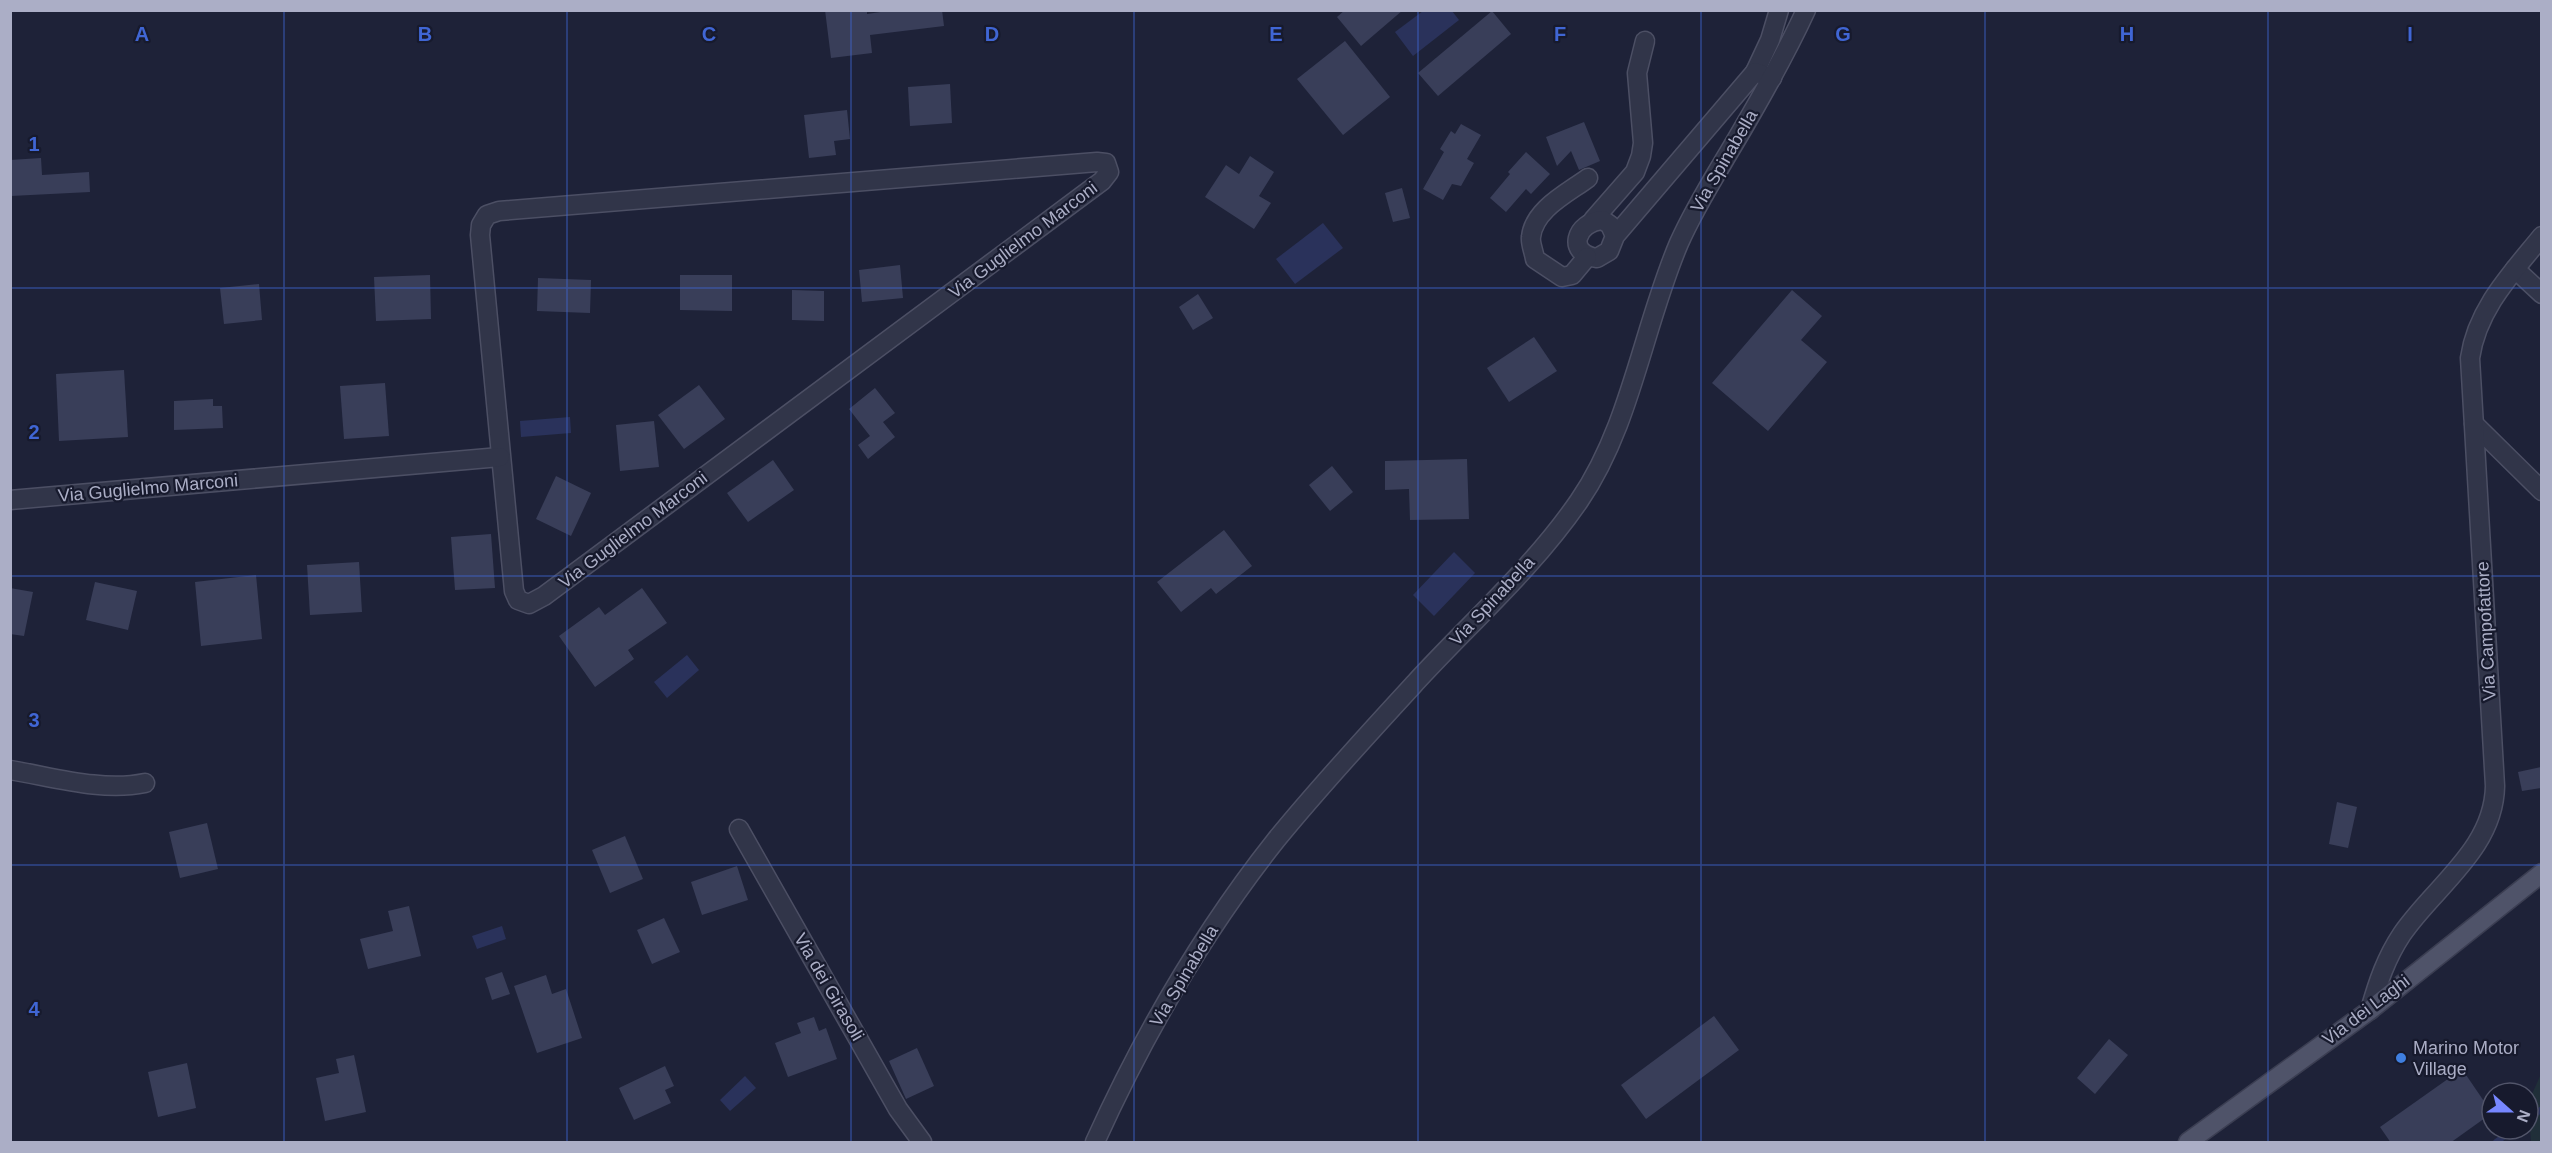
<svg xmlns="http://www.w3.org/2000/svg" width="2552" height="1153" font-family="Arial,sans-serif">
	<rect width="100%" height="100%" fill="#1e2238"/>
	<!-- green -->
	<path fill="#202f39" d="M 2541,1074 L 2541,1142 L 2531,1142 L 2528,1103 Z"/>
	<!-- water -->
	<g fill="#2a325b">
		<path d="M 1423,11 L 1452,11 L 1459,20 L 1413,56 L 1395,32 Z"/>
		<path d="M 1323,223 L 1343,248 L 1295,284 L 1276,259 Z"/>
		<path d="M 570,417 L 571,433 L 521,437 L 520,421 Z"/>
		<path d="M 1454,552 L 1475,573 L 1434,616 L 1413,595 Z"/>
		<path d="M 687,655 L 699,670 L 667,698 L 654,682 Z"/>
		<path d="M 502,926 L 506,939 L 477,949 L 472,936 Z"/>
		<path d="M 745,1076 L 756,1088 L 730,1111 L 720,1100 Z"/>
	</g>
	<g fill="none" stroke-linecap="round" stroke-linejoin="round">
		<!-- stream -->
		<g stroke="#2a325b" stroke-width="6">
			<path d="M 2528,1119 L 2542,1109"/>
			<path d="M 2496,1142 L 2515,1129"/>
		</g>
	</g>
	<!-- building -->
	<g fill="#393e59">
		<path d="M 825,10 L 867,10 L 867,14 L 894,10 L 942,10 L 944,26 L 870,35 L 872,53 L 831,58 Z"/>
		<path d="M 1345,10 L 1403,10 L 1361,46 L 1337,17 Z"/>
		<path d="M 1492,11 L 1511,34 L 1438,96 L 1418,73 Z"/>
		<path d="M 1345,41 L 1390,97 L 1343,135 L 1297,79 Z"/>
		<path d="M 950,84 L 952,123 L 910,126 L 908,87 Z"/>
		<path d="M 847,110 L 850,139 L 834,141 L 836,155 L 809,158 L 804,115 Z"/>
		<path d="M 1584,122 L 1600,161 L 1579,170 L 1571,151 L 1557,166 L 1546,137 Z"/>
		<path d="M 1461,124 L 1481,135 L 1467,159 L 1474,163 L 1461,186 L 1452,184 L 1443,200 L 1423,189 L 1444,152 L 1440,149 L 1451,131 L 1455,134 Z"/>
		<path d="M 1526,152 L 1550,174 L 1531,194 L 1526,189 L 1506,212 L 1490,198 L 1510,174 L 1508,172 Z"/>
		<path d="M 1250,156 L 1274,172 L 1259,196 L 1271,203 L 1254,229 L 1205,197 L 1226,165 L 1239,174 Z"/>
		<path d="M 41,158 L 42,175 L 89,172 L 90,192 L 11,196 L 10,160 Z"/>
		<path d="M 1402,188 L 1410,218 L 1393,222 L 1385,193 Z"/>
		<path d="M 900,265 L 903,298 L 862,302 L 859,270 Z"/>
		<path d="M 430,275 L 431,319 L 376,321 L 374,277 Z"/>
		<path d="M 680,275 L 732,275 L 732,311 L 680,310 Z"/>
		<path d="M 538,278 L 591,280 L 590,313 L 537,311 Z"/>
		<path d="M 259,284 L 262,320 L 224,324 L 220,288 Z"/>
		<path d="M 792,290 L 824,291 L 824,321 L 792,320 Z"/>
		<path d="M 1792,290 L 1822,316 L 1801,340 L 1827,362 L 1768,431 L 1712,383 Z"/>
		<path d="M 1198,294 L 1213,318 L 1193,330 L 1179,307 Z"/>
		<path d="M 1534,337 L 1557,371 L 1509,402 L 1487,368 Z"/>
		<path d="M 124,370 L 128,437 L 59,441 L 56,374 Z"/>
		<path d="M 385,383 L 389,436 L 344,439 L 340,386 Z"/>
		<path d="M 699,385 L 725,419 L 684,449 L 658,415 Z"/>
		<path d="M 875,388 L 895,413 L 883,422 L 895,437 L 868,459 L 858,445 L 870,436 L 849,409 Z"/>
		<path d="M 213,399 L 213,406 L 222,406 L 223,428 L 174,430 L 174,401 Z"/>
		<path d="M 654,421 L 659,467 L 620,471 L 616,425 Z"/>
		<path d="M 1467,459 L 1469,519 L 1410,520 L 1409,489 L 1385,490 L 1385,461 Z"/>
		<path d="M 773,460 L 794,490 L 748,522 L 727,493 Z"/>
		<path d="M 1332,466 L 1353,492 L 1330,511 L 1309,485 Z"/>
		<path d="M 556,476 L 591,493 L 571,536 L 536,519 Z"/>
		<path d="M 1224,530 L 1252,566 L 1216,594 L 1211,588 L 1181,612 L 1157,582 Z"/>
		<path d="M 491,534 L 495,588 L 455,590 L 451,537 Z"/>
		<path d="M 359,562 L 362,612 L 310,615 L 307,565 Z"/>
		<path d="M 256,575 L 262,639 L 201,646 L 195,582 Z"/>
		<path d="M 95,582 L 137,591 L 128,630 L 86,620 Z"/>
		<path d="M 10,588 L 33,592 L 24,636 L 10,634 Z"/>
		<path d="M 642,588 L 667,623 L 628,650 L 634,659 L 595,687 L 559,636 L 599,607 L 605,615 Z"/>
		<path d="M 2541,767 L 2541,788 L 2522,791 L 2518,772 Z"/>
		<path d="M 2337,802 L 2357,807 L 2348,848 L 2329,844 Z"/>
		<path d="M 207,823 L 218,869 L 180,878 L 169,832 Z"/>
		<path d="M 625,836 L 643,879 L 610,893 L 592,850 Z"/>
		<path d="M 737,866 L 748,900 L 702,915 L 691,882 Z"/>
		<path d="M 409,906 L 421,956 L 368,969 L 360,939 L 393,931 L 388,911 Z"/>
		<path d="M 664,918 L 680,952 L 652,964 L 637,930 Z"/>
		<path d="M 502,972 L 510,994 L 492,1000 L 485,978 Z"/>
		<path d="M 546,975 L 552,994 L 566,989 L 582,1038 L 537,1053 L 514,986 Z"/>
		<path d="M 1714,1016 L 1739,1050 L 1646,1119 L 1621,1085 Z"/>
		<path d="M 814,1017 L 819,1031 L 826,1028 L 837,1059 L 788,1077 L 775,1043 L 801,1033 L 797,1023 Z"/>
		<path d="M 2109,1039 L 2128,1055 L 2095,1094 L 2077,1078 Z"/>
		<path d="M 917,1048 L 934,1086 L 906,1099 L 889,1061 Z"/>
		<path d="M 354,1055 L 366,1112 L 325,1121 L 316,1078 L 339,1073 L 336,1059 Z"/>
		<path d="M 187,1063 L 196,1108 L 158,1117 L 148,1072 Z"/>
		<path d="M 665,1066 L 674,1086 L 665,1090 L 671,1103 L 634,1120 L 619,1088 Z"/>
		<path d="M 2462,1069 L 2492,1113 L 2450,1143 L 2391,1143 L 2380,1127 Z"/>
	</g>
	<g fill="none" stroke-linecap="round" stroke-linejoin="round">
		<!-- minor casing -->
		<g stroke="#4c4f64" stroke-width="21">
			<g id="minor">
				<path d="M 1755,72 L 1770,40 L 1779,10"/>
				<path d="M 1097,162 L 1106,163 L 1109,172 L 1102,181 L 544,596 L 529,604 L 518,600 L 514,591 L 480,235 L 481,225 L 487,215 L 499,211 Z"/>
				<path d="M 1593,220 L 1635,172 L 1641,156 L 1643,143 L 1637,73 L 1645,41"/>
				<path d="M 1615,236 L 1610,225 L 1603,220 C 1575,222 1566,254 1597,258 L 1609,251 L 1615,236 L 1755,72 L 1772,78"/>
				<path d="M 1587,257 L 1572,275 L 1562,277 L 1535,259 C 1534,252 1530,243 1531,237 C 1534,209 1568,193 1588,178"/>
				<path d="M 2515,269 L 2542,294"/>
				<path d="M 2474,424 L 2542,491"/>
				<path d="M 10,500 L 500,457"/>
				<path d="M 10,770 C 53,777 102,792 145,783"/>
				<path d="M 739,829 L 898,1109 L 922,1142"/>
				<path d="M 2370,1010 C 2378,982 2386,958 2402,934 C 2434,887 2494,849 2495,786 L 2470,358 C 2477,309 2512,273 2542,236"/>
				<path d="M 1095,1142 C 1143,1036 1203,932 1276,840 C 1320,786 1368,734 1415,683 C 1470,623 1533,568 1579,501 C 1631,425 1643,327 1679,243 C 1694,209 1713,179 1732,147 C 1758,103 1784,58 1806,10"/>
			</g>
		</g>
		<!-- major casing -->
		<g stroke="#3b3e52" stroke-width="21">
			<path id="major" d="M 2188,1142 L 2370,1010 L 2542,873"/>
		</g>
		<!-- minor -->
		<use href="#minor" stroke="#313549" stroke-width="18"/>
		<!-- major -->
		<use href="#major" stroke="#4f5369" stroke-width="18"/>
	</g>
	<!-- grid -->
	<path fill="none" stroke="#4066d4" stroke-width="1.5" stroke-opacity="0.55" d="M 284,10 L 284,1142M 567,10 L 567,1142M 851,10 L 851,1142M 1134,10 L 1134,1142M 1418,10 L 1418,1142M 1701,10 L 1701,1142M 1985,10 L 1985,1142M 2268,10 L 2268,1142M 10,288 L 2542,288M 10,576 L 2542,576M 10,865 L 2542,865"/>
	<!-- markers -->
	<circle fill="#3f7fe0" stroke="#171a2d" stroke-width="2" cx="2401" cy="1058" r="6"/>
	<g text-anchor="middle" stroke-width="4.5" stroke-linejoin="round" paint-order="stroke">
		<!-- street labels -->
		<g font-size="18" fill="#abaec6" stroke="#171a2d">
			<text transform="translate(1724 161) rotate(-60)" y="6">Via Spinabella</text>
			<text transform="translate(1023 240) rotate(-37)" y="6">Via Guglielmo Marconi</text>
			<text transform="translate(148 488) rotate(-5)" y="6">Via Guglielmo Marconi</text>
			<text transform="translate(633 530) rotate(-37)" y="6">Via Guglielmo Marconi</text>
			<text transform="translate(1492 601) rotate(-47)" y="6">Via Spinabella</text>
			<text transform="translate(2486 631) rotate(-93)" y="6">Via Campofattore</text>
			<text transform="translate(1184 976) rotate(-59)" y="6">Via Spinabella</text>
			<text transform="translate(829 987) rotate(60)" y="6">Via dei Girasoli</text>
			<text transform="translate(2366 1010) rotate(-37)" y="6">Via dei Laghi</text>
		</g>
		<!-- poi labels -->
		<g font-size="18" fill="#abaec6" stroke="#171a2d" text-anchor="start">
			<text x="2413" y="1054">Marino Motor<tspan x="2413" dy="21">Village</tspan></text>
		</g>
	</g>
	<g font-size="20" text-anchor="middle" font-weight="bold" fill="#4066d4" stroke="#171a2d" stroke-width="4.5" stroke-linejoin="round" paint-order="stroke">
		<text x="142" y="41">A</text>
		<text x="425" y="41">B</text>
		<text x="709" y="41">C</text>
		<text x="992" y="41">D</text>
		<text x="1276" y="41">E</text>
		<text x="1560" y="41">F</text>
		<text x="1843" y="41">G</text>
		<text x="2127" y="41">H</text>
		<text x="2410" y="41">I</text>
		<text x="34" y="151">1</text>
		<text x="34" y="439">2</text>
		<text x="34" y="727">3</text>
		<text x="34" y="1016">4</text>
	</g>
	<!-- border -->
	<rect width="2552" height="1153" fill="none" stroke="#abaec6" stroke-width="24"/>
	<!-- north arrow -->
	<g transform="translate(2510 1111) rotate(111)"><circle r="28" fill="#171a2d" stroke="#52556a" stroke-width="1.5"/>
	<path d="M0-4.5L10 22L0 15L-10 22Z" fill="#7787ff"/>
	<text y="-9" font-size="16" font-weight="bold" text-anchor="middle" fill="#abaec6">N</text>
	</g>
</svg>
